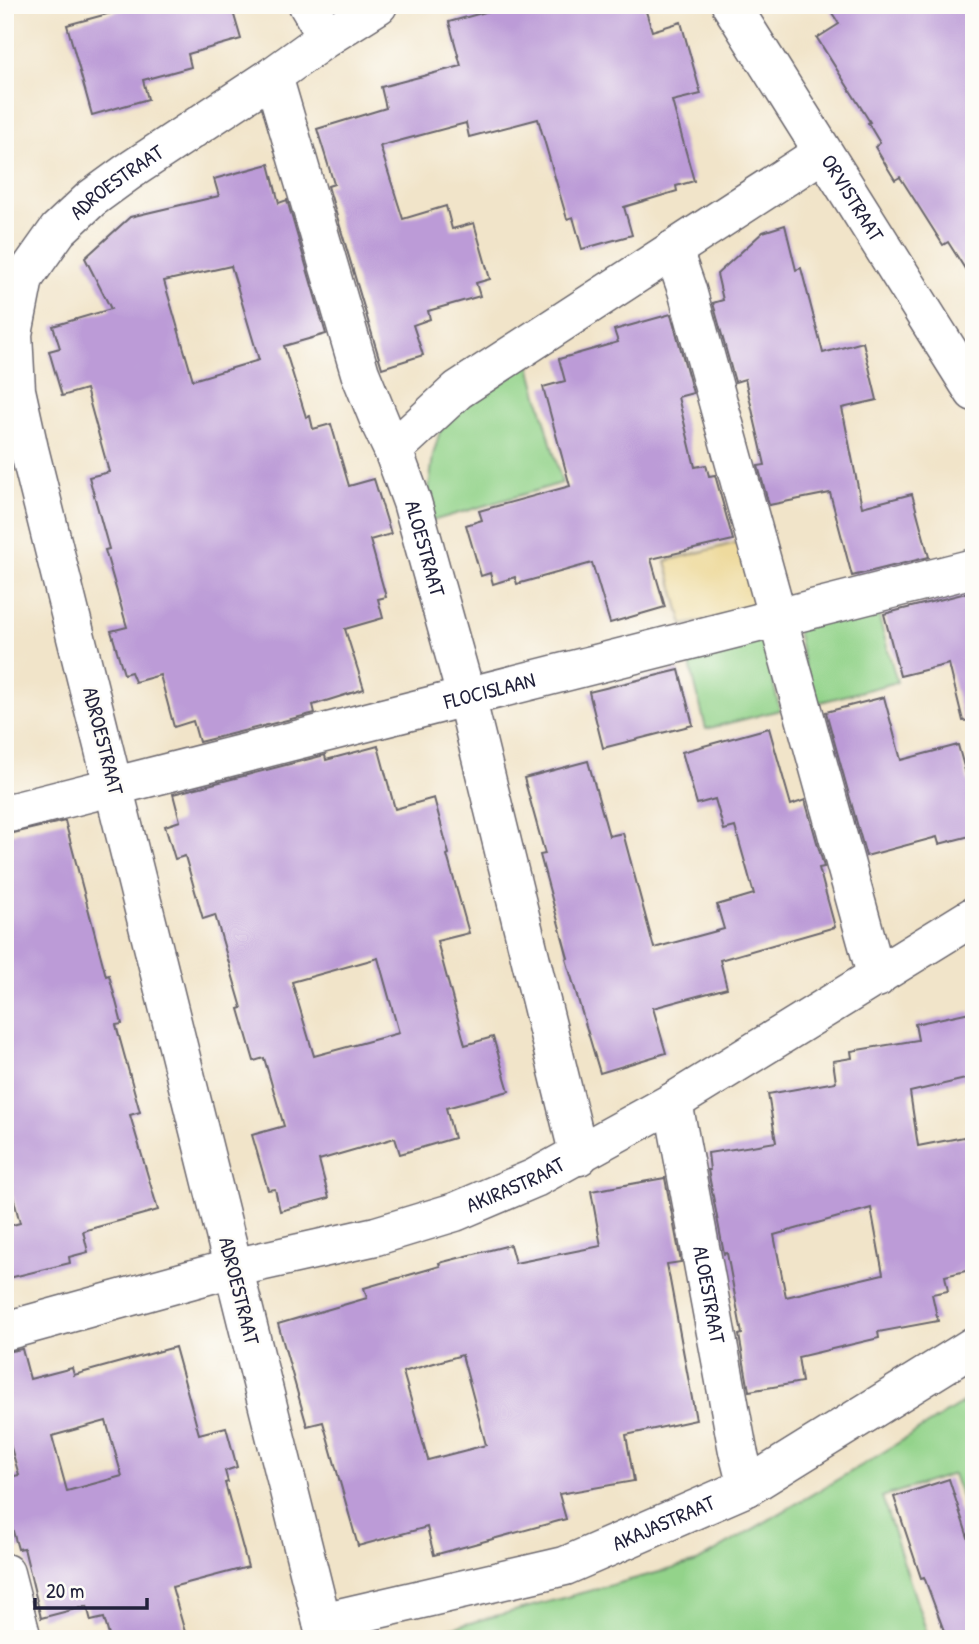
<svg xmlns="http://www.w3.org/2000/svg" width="979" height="1644" font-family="'Patrick Hand',sans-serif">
	<rect width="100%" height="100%" fill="#fdfcf7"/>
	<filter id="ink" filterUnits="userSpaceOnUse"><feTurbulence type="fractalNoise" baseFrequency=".0143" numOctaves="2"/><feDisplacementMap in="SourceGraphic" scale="14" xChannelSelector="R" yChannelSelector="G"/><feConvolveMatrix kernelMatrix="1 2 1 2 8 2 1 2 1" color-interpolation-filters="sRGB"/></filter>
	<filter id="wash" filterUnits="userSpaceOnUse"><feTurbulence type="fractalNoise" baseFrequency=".00686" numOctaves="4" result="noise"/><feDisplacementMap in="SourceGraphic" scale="28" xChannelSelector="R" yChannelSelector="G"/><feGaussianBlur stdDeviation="1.57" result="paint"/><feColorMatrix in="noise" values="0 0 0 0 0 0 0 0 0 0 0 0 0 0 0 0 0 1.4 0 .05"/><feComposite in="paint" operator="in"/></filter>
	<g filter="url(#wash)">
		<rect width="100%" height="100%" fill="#f1e4c9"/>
		<!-- green -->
		<g fill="#93d38a" stroke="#5a7a62" stroke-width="2">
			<path d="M 529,362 L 562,483 L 432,521 L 428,496 L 433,455 L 440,431 L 459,410 Z"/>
			<path d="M 876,607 L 897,682 L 813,704 L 796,627 Z"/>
			<path d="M 762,639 L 780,710 L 706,729 L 688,656 Z"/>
			<path d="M 974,1396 L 974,1534 L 953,1474 L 882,1497 L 929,1639 L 410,1639 L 697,1562 L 869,1461 Z"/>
		</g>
		<!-- sand -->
		<path fill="#eeda9e" stroke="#887e6c" stroke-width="2" d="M 743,541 L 760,609 L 683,625 L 666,561 Z"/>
		<g id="blocks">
			<!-- building -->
			<g fill="#bc9bd7" fill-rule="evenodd">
				<path d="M 140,5 L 231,5 L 241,39 L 188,54 L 191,67 L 143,80 L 148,99 L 92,115 L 67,25 Z"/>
				<path d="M 511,5 L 644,5 L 652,31 L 681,22 L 701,94 L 672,101 L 694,181 L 676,186 L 677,191 L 624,207 L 632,235 L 582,249 L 573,217 L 567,219 L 538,119 L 469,137 L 466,123 L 380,146 L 403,219 L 446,206 L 452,229 L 474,223 L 490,279 L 476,283 L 480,296 L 428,311 L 430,319 L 413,325 L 423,355 L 382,368 L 328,186 L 334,184 L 317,129 L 386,108 L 381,87 L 461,66 L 449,22 Z"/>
				<path d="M 827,5 L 974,5 L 974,283 L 948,242 L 943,245 L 900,177 L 895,180 L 875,147 L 880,143 L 868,123 L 870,122 L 817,38 L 839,24 Z"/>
				<path d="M 269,164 L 279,203 L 287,200 L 326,334 L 284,346 L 306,417 L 310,416 L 313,429 L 331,424 L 349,486 L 374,479 L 391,534 L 370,540 L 386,597 L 378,599 L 383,618 L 345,629 L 364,689 L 313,705 L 315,713 L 199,742 L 193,721 L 174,727 L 160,675 L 135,682 L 131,672 L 124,674 L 111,631 L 127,627 L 105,550 L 109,549 L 89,477 L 109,472 L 86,389 L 62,396 L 49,351 L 60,348 L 53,326 L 111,309 L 85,258 L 130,217 L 219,196 L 214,179 ZM 231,266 L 259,360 L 193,380 L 164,281 Z"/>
				<path d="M 785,225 L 796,270 L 801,268 L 823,353 L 863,342 L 877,400 L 842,408 L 862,507 L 912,494 L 929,557 L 852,576 L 830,493 L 769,505 L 758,466 L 765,465 L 745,379 L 735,382 L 713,303 L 723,300 L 717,274 L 763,232 Z"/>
				<path d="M 671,314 L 693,393 L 678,397 L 695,467 L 706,465 L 709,476 L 715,475 L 733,540 L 651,559 L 665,607 L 610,623 L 592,563 L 517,584 L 515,577 L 493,584 L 490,573 L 481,576 L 466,525 L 482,520 L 479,511 L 570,486 L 543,387 L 565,381 L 559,359 L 618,342 L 614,330 Z"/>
				<path d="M 974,591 L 974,720 L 963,721 L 949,664 L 900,676 L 884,614 Z"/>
				<path d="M 679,670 L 693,725 L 603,748 L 589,692 Z"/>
				<path d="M 884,697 L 901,760 L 958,745 L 974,803 L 974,835 L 939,844 L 937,837 L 866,856 L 826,712 Z"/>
				<path d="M 769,728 L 791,805 L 805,800 L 824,867 L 819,868 L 835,927 L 720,960 L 727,988 L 653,1008 L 666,1053 L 600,1073 L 566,959 L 568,958 L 540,855 L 545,854 L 524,778 L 588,761 L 609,836 L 623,833 L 654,948 L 724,929 L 717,905 L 754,894 L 735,827 L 724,830 L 715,799 L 697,804 L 682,752 Z"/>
				<path d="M 378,746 L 395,809 L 434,798 L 449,854 L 447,855 L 469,933 L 437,941 L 465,1045 L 493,1037 L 509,1091 L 446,1108 L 454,1138 L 400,1154 L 395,1138 L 319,1160 L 329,1198 L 280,1211 L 275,1189 L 268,1190 L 252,1135 L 284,1126 L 264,1058 L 254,1061 L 239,1009 L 242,1008 L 215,915 L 203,919 L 185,856 L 175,859 L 165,826 L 180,821 L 173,794 L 325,755 L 326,760 ZM 378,958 L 399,1033 L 314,1056 L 292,982 Z"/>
				<path d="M 65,821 L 106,976 L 109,975 L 122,1024 L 116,1025 L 140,1112 L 130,1115 L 158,1210 L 83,1231 L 88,1252 L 69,1257 L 70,1263 L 5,1279 L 5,1227 L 20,1223 L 5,1166 L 5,835 Z"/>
				<path d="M 970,1012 L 974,1029 L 974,1077 L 910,1092 L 918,1146 L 974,1135 L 974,1269 L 945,1276 L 948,1291 L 932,1294 L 938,1321 L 878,1332 L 879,1338 L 798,1357 L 802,1382 L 749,1391 L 739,1335 L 742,1334 L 727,1253 L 724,1254 L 708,1170 L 710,1170 L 708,1153 L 776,1142 L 768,1094 L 836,1082 L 833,1061 L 852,1058 L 851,1051 L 918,1040 L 915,1024 ZM 871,1208 L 883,1274 L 786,1297 L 774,1235 Z"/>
				<path d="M 665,1178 L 681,1262 L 667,1264 L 696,1420 L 626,1435 L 634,1481 L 559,1494 L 566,1519 L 434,1555 L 427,1527 L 358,1546 L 323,1422 L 307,1426 L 278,1324 L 367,1298 L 364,1288 L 440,1266 L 439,1263 L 510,1245 L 515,1263 L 601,1246 L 591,1191 ZM 462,1355 L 486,1445 L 428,1460 L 403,1372 Z"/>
				<path d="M 175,1347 L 199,1434 L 226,1427 L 237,1467 L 225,1471 L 228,1482 L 225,1483 L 248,1567 L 172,1587 L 187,1639 L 110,1639 L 104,1618 L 91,1621 L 87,1606 L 41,1618 L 24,1548 L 18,1549 L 5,1503 L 5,1478 L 19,1475 L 5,1427 L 5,1352 L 22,1349 L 30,1379 L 72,1368 L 74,1375 ZM 106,1421 L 122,1476 L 67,1491 L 52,1436 Z"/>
				<path d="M 949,1479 L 974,1556 L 974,1639 L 947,1639 L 924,1577 L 921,1578 L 894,1497 Z"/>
			</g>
		</g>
	</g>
	<g filter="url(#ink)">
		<use href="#blocks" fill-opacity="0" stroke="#6a666d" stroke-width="2"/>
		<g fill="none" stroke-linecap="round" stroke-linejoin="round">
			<!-- street casing -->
			<g stroke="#6a666d" stroke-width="41">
				<g id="street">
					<path d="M 308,5 L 327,37"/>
					<path id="s1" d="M 731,5 L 974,392"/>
					<path id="s2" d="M 273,76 L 360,373 L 382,427 L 393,450 L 412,502 L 466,696 L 579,1156"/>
					<path d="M 673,250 L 687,290 L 877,978"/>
					<path d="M 393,450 L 458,390 L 822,153"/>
					<path id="s3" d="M 5,814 L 974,568"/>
					<path id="s4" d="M 673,1102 L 738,1451 L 747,1487"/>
					<path id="s5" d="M 5,1331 L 233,1268 L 376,1236 L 455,1212 L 535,1178 L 673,1102 L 974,916"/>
					<path d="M 5,1573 L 22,1639"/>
					<path id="s6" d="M 322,1622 L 565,1566 L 747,1487 L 974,1346"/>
					<path id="s7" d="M 326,1639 L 29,449 L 16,390 L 13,334 L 24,278 L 58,230 L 91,199 L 128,172 L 273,76 L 327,37 L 378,5"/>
				</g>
			</g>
			<!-- street -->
			<use href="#street" stroke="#fff" stroke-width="38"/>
		</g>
	</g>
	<g text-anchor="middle" stroke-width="5" stroke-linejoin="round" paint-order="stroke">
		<!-- street labels -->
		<g font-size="21" fill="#22223b" stroke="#fdfcf7">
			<text dy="7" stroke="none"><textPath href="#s7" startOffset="1535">ADROESTRAAT</textPath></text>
			<text dy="7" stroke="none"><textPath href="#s1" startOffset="228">ORVISTRAAT</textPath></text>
			<text dy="7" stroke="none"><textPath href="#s2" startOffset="497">ALOESTRAAT</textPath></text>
			<text dy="7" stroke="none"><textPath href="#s3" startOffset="500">FLOCISLAAN</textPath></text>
			<text transform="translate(103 741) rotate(76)" y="7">ADROESTRAAT</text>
			<text dy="7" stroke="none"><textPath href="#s5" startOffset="532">AKIRASTRAAT</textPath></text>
			<text transform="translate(239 1291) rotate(76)" y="7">ADROESTRAAT</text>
			<text dy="7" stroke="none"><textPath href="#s4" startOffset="196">ALOESTRAAT</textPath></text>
			<text dy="7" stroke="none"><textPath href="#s6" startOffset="357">AKAJASTRAAT</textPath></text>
		</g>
	</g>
	<!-- margin -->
	<rect width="979" height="1644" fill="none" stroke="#fdfcf7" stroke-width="28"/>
	<!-- scale -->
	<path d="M35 1598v10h112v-10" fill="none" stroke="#22223b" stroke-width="3.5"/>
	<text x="46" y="1598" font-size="21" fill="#22223b" stroke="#fdfcf7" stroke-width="5" paint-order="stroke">20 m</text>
</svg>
